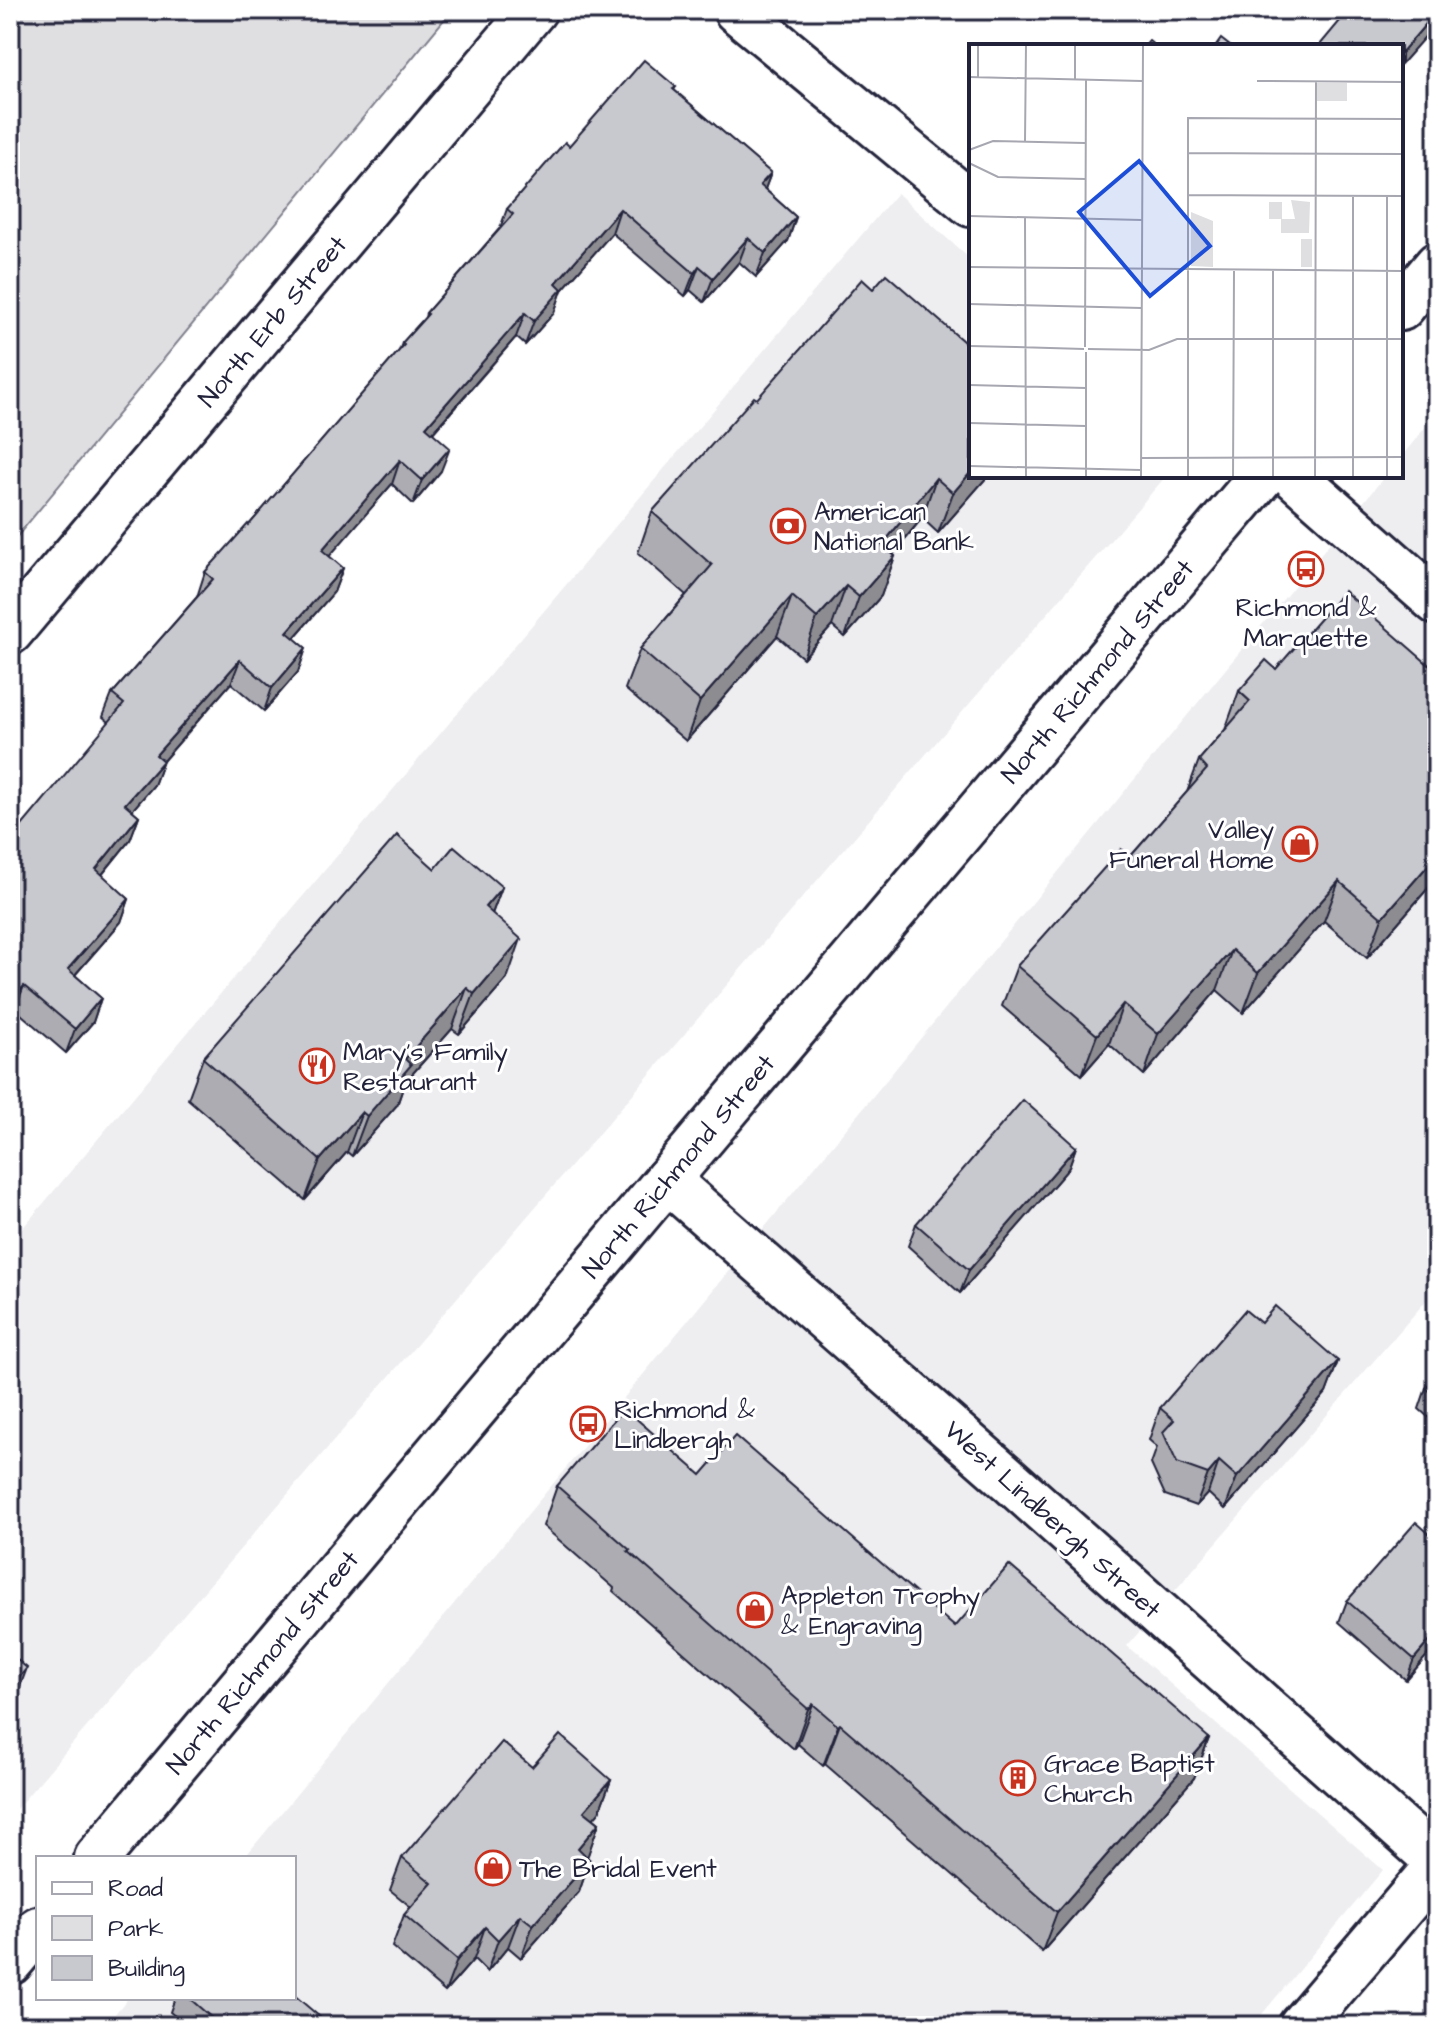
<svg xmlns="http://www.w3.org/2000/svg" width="1447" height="2036" font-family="'Architects Daughter',sans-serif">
	<rect width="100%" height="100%" fill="#fff"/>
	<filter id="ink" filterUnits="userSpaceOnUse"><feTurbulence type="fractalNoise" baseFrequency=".0125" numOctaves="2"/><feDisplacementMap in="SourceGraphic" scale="16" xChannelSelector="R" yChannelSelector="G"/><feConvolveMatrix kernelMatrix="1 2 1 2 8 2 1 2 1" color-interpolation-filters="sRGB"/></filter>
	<g filter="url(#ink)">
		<!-- built -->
		<g fill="#eeeef1">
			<path d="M 897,193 L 971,260 L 971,476 L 1166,476 L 10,1816 L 10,1243 Z"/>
			<path d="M 1437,413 L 1437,1288 L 1127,1646 L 1383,1870 L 1252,2026 L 105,2026 L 128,1998 L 294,1998 L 294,1858 L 244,1858 L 1385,476 L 1401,476 L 1401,457 Z"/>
		</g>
		<!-- green -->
		<path fill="#dfdfe2" stroke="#80808e" stroke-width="2" d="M 10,10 L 452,10 L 10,545 Z"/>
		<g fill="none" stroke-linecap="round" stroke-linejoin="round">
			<!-- street casing -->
			<g stroke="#22223b" stroke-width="50">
				<g id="street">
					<path d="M 736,10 L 971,204"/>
					<path d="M 1294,476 L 1437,602"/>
					<path d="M 10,632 L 534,10"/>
					<path d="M 667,1180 L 1007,1478 L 1437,1861"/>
					<path d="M 1301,2026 L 1437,1866"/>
				</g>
			</g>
			<!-- primary casing -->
			<g stroke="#22223b" stroke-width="50">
				<g id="primary">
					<path d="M 1401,308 L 1437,265"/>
					<path d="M 97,1858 L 667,1180 L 1262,476"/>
					<path d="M 10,1962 L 38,1929"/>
				</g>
			</g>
			<!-- street -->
			<use href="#street" stroke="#fff" stroke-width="44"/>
			<!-- primary -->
			<use href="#primary" stroke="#fff" stroke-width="44"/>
		</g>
		<!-- wall -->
		<g fill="#acacb2" stroke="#22223b" stroke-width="2">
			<path d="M 676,87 L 674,90 L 771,173 L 765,189 L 796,217 L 788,241 L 756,277 L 739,262 L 704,302 L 690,290 L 685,296 L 612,233 L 562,290 L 554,313 L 525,345 L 516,337 L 433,433 L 441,471 L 413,504 L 392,484 L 329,556 L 343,568 L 334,592 L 294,638 L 306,648 L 298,672 L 264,711 L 231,683 L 163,761 L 154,785 L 132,810 L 139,816 L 130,840 L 102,875 L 129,899 L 121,922 L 75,975 L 101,998 L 93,1022 L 66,1053 L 15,1009 L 109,722 L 103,717 L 112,694 L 197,597 L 205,572 L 249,525 L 399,351 L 402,343 L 425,318 L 426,313 L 500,228 L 507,209 L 569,146 Z"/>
			<path d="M 757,399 L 971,476 L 988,476 L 938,533 L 922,518 L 893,554 L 895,556 L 881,596 L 845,637 L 832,626 L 803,658 L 777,636 L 686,741 L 625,689 L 640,649 L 686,595 L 638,553 L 652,512 Z"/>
			<path d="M 1239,691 L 1437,878 L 1367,958 L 1324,921 L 1243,1013 L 1217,990 L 1144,1075 L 1109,1044 L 1082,1075 L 1002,1006 L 1017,966 L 1130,857 L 1187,792 L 1199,760 L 1225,730 Z"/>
			<path d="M 435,869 L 502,887 L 492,914 L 507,979 L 459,1034 L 452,1029 L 405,1082 L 397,1105 L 352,1156 L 347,1152 L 305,1200 L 188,1099 L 203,1058 Z"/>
			<path d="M 1076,1147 L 1068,1169 L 960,1293 L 908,1246 L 916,1224 Z"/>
			<path d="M 1261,1323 L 1338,1361 L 1326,1393 L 1225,1509 L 1208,1493 L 1196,1506 L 1165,1495 L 1151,1464 L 1157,1447 L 1149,1440 L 1160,1408 Z"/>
			<path d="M 1437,1375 L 1437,1425 L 1419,1409 L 1426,1388 Z"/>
			<path d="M 701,1475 L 955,1627 L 1209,1738 L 1194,1778 L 1042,1952 L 825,1764 L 823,1766 L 798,1744 L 794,1749 L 613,1591 L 614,1588 L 543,1526 L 557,1486 Z"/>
			<path d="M 1433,1537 L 1437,1644 L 1406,1680 L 1339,1622 L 1347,1601 Z"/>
			<path d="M 532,1767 L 611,1780 L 599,1812 L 593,1818 L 599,1823 L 587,1857 L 590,1860 L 579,1892 L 521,1958 L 508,1947 L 487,1972 L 474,1959 L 445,1992 L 392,1947 L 404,1915 L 411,1907 L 390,1890 L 402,1858 Z"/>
			<path d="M 175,1998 L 294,1998 L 320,2017 L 316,2026 L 187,2026 L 170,2012 Z"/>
		</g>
		<!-- shaded-wall -->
		<g fill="#8c8c91" stroke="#22223b" stroke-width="2">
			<path d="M 1437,11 L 1437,23 L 1401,64 L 1401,53 Z"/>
			<path d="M 771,173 L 762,197 L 760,185 Z"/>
			<path d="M 620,209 L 612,233 L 562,290 L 554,313 L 525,345 L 534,321 L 556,283 Z"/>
			<path d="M 796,217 L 788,241 L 756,277 L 765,253 Z"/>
			<path d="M 748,238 L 739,262 L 704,302 L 713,278 Z"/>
			<path d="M 699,266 L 690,290 L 685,296 L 694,273 Z"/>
			<path d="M 525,313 L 516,337 L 417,450 L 426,427 Z"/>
			<path d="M 450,448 L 441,471 L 413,504 L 422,480 Z"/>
			<path d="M 400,460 L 392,484 L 314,574 L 322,550 Z"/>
			<path d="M 971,472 L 971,476 L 988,476 L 938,533 L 953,493 Z"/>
			<path d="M 936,478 L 922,518 L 867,585 L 882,545 Z"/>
			<path d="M 895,556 L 881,596 L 845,637 L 859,597 Z"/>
			<path d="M 343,568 L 334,592 L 279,655 L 287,632 Z"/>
			<path d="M 846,586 L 832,626 L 803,658 L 817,618 Z"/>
			<path d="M 792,596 L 777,636 L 686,741 L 700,701 Z"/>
			<path d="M 306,648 L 298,672 L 264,711 L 272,688 Z"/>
			<path d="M 240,660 L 231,683 L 147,779 L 156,755 Z"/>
			<path d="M 163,761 L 154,785 L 117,828 L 125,804 Z"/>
			<path d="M 139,816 L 130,840 L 87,893 L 96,869 Z"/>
			<path d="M 1437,855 L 1437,878 L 1367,958 L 1382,918 Z"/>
			<path d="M 1339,881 L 1324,921 L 1243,1013 L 1258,973 Z"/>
			<path d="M 502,887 L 487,927 L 485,907 Z"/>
			<path d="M 129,899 L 121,922 L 59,993 L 68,969 Z"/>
			<path d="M 521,939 L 507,979 L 459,1034 L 474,994 Z"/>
			<path d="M 1232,950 L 1217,990 L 1144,1075 L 1158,1034 Z"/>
			<path d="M 24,986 L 15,1009 L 10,1015 L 10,1001 Z"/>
			<path d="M 467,988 L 452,1029 L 405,1082 L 397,1105 L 352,1156 L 367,1116 L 405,1059 Z"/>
			<path d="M 101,998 L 93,1022 L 66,1053 L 75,1029 Z"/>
			<path d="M 1123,1004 L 1109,1044 L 1082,1075 L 1097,1035 Z"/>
			<path d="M 362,1112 L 347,1152 L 305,1200 L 320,1160 Z"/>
			<path d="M 1076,1147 L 1068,1169 L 960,1293 L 969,1270 Z"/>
			<path d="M 1338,1361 L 1326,1393 L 1225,1509 L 1237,1477 Z"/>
			<path d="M 1219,1461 L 1208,1493 L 1196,1506 L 1208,1474 Z"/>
			<path d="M 1437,1632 L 1437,1644 L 1406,1680 L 1414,1659 Z"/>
			<path d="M 27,1668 L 15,1700 L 10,1706 L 10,1688 Z"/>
			<path d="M 813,1704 L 798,1744 L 794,1749 L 808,1709 Z"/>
			<path d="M 840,1724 L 825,1764 L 823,1766 L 838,1726 Z"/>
			<path d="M 1209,1738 L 1194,1778 L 1042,1952 L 1057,1912 Z"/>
			<path d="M 611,1780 L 599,1812 L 572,1843 L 584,1811 Z"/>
			<path d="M 599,1823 L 588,1855 L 566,1880 L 578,1848 Z"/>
			<path d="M 590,1860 L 579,1892 L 521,1958 L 533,1925 Z"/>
			<path d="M 520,1915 L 508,1947 L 487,1972 L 498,1940 Z"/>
			<path d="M 485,1927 L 474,1959 L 445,1992 L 457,1960 Z"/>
		</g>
		<!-- building -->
		<g fill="#c8c8cf" stroke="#22223b" stroke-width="2">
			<path d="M 1349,10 L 1437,10 L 1437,11 L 1401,53 L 1401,46 L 1319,46 Z"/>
			<path d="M 1221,39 L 1230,46 L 1216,46 Z"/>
			<path d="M 1149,41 L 1155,46 L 1145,46 Z"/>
			<path d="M 644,60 L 676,87 L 673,89 L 771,173 L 760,185 L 796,217 L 765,253 L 748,238 L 713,278 L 699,266 L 694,273 L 620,209 L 556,283 L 562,289 L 534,321 L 525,313 L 426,427 L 450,448 L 422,480 L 400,460 L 322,550 L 343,568 L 287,632 L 306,648 L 272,688 L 240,660 L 156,755 L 163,761 L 125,804 L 139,816 L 96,869 L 129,899 L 68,969 L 101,998 L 75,1029 L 24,986 L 10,1001 L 10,817 L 21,827 L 124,704 L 112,694 L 213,579 L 205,572 L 248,524 L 249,525 L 404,345 L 402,343 L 428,314 L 426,313 L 513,214 L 507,209 L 565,142 L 569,146 Z"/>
			<path d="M 886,274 L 971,348 L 971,472 L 953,493 L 936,478 L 882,545 L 895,556 L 859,597 L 846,586 L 817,618 L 792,596 L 700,701 L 640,649 L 712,565 L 652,512 L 754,397 L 757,399 L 862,279 L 873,289 Z"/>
			<path d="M 1344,591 L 1437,672 L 1437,855 L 1382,918 L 1339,881 L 1258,973 L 1232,950 L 1158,1034 L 1123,1004 L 1097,1035 L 1017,966 L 1121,849 L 1130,857 L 1207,769 L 1199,760 L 1250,701 L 1239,691 L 1266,660 L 1276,669 Z"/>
			<path d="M 397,835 L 435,869 L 454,846 L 502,887 L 485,907 L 521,939 L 474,994 L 467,988 L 405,1059 L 411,1065 L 367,1116 L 362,1112 L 320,1160 L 203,1058 Z"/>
			<path d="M 1023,1100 L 1076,1147 L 969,1270 L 916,1224 Z"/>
			<path d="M 1275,1306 L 1338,1361 L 1237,1477 L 1219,1461 L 1208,1474 L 1177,1463 L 1163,1432 L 1174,1420 L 1160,1408 L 1245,1310 L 1261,1323 Z"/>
			<path d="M 1437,1375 L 1437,1397 L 1426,1388 Z"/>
			<path d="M 624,1408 L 701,1475 L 735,1436 L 955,1627 L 1009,1565 L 1209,1738 L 1057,1912 L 840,1724 L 838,1726 L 813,1704 L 808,1709 L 628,1551 L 630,1550 L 557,1486 Z"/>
			<path d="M 1416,1522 L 1433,1537 L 1437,1533 L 1437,1632 L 1414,1659 L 1347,1601 Z"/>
			<path d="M 10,1654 L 27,1668 L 10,1688 Z"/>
			<path d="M 560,1735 L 611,1780 L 584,1811 L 599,1823 L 578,1848 L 590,1860 L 533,1925 L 520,1915 L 498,1940 L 485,1927 L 457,1960 L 404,1915 L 432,1883 L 402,1858 L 502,1742 L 532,1767 Z"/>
			<path d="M 294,1995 L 320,2017 L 312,2026 L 221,2026 L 189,1998 L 294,1998 Z"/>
		</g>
	</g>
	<!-- icons -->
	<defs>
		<g id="bank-ring" transform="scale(1.8)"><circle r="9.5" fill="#fff" stroke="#c8321e" stroke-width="1.5"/><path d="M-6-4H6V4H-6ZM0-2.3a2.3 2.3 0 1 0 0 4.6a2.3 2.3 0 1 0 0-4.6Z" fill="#c8321e"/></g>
		<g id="bus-ring" transform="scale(1.8)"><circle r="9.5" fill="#fff" stroke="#c8321e" stroke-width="1.5"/><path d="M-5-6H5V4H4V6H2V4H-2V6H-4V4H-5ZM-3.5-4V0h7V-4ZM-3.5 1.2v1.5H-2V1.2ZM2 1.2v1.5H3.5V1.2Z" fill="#c8321e"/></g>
		<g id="shop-ring" transform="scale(1.8)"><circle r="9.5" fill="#fff" stroke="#c8321e" stroke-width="1.5"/><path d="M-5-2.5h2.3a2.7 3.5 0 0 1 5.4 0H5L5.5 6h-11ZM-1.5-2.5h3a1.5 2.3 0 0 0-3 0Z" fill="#c8321e"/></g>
		<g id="restaurant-ring" transform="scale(1.8)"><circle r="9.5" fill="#fff" stroke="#c8321e" stroke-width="1.5"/><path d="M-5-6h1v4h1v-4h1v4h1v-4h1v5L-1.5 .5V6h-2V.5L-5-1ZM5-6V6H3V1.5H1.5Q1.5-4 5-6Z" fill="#c8321e"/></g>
		<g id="building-ring" transform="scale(1.8)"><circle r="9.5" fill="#fff" stroke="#c8321e" stroke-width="1.5"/><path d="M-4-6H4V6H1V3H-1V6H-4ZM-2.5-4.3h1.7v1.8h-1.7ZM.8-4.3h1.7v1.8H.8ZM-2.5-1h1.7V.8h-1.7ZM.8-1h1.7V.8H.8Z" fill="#c8321e"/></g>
	</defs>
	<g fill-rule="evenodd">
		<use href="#bank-ring" x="788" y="526"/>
		<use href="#bus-ring" x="1306" y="569"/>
		<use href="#shop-ring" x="1300" y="844"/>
		<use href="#restaurant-ring" x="317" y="1066"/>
		<use href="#bus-ring" x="588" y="1424"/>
		<use href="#shop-ring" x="755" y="1610"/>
		<use href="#building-ring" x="1018" y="1778"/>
		<use href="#shop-ring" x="493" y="1868"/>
	</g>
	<g text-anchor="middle" stroke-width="6" stroke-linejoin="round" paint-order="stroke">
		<!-- street labels -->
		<g font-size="26" fill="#22223b" stroke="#fff">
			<text transform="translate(272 321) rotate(-50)" y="9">North Erb Street</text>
			<text transform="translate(1097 671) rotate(-50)" y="9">North Richmond Street</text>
			<text transform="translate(678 1166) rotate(-50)" y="9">North Richmond Street</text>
			<text transform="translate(1053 1519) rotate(42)" y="9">West Lindbergh Street</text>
			<text transform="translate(262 1662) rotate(-50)" y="9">North Richmond Street</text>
		</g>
		<!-- poi labels -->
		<g font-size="26" fill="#22223b" stroke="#fff" text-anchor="start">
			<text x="814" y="520">American<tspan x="814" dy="30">National Bank</tspan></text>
			<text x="1306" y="616" text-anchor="middle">Richmond &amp;<tspan x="1306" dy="30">Marquette</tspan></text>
			<text x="1274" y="838" text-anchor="end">Valley<tspan x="1274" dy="30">Funeral Home</tspan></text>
			<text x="343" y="1060">Mary's Family<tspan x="343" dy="30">Restaurant</tspan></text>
			<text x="614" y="1418">Richmond &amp;<tspan x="614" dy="30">Lindbergh</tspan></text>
			<text x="781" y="1604">Appleton Trophy<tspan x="781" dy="30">&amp; Engraving</tspan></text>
			<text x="1044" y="1772">Grace Baptist<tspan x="1044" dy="30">Church</tspan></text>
			<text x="519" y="1877">The Bridal Event</text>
		</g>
	</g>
	<!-- overview -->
	<g transform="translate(969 44)">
		<rect width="434" height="434" fill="#fff"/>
		<path d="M 348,39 L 378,39 L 378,57 L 348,57 ZM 322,156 L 341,158 L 340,189 L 312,189 L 312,175 L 300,175 L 300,158 L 313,158 L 313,175 L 326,175 ZM 222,168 L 244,177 L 244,223 L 222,222 ZM 332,195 L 343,195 L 343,223 L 332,223 Z" fill="#dfdfe2"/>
		<path fill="none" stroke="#a7a7b1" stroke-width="2" d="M 0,33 L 173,37M 9,33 L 9,0M 106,36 L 106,0M 288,37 L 434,38M 56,97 L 57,0M 0,106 L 24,97 L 116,99M 219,109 L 434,110M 0,119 L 29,133 L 117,135M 219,151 L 434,152M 0,172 L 173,176M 56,173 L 57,434M 0,223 L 434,227M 304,227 L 304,434M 0,260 L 173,264M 0,302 L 47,303M 47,303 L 115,305M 116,303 L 117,36M 119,305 L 180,306 L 208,295 L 434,295M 117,308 L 117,434M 0,341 L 117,344M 0,379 L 117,382M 172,414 L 434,413M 0,422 L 171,426M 172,434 L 174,0M 219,434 L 219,74 L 434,75M 264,434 L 265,227M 346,434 L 347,37M 384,434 L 384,152M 418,434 L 418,152"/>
		<path fill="#1d4ed8" fill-opacity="0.15" stroke="#1d4ed8" stroke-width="4" d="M 170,117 L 241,202 L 181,252 L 110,168 Z"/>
		<rect width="434" height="434" fill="none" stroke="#22223b" stroke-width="4"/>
	</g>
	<!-- margin -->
	<rect width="1447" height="2036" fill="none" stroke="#fff" stroke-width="40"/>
	<rect x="20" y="20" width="1407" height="1996" fill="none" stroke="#22223b" stroke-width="3" filter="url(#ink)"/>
	<!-- legend -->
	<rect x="36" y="1856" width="260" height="144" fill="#ffffff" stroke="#a7a7b1" stroke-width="2"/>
	<rect x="52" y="1882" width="40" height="12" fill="#ffffff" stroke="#a7a7b1" stroke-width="2"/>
	<text x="108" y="1896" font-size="24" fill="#22223b">Road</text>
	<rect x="52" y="1916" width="40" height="24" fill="#dfdfe2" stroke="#a7a7b1" stroke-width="2"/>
	<text x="108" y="1936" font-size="24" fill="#22223b">Park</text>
	<rect x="52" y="1956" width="40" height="24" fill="#c8c8cf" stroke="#a7a7b1" stroke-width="2"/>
	<text x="108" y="1976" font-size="24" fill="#22223b">Building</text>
</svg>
